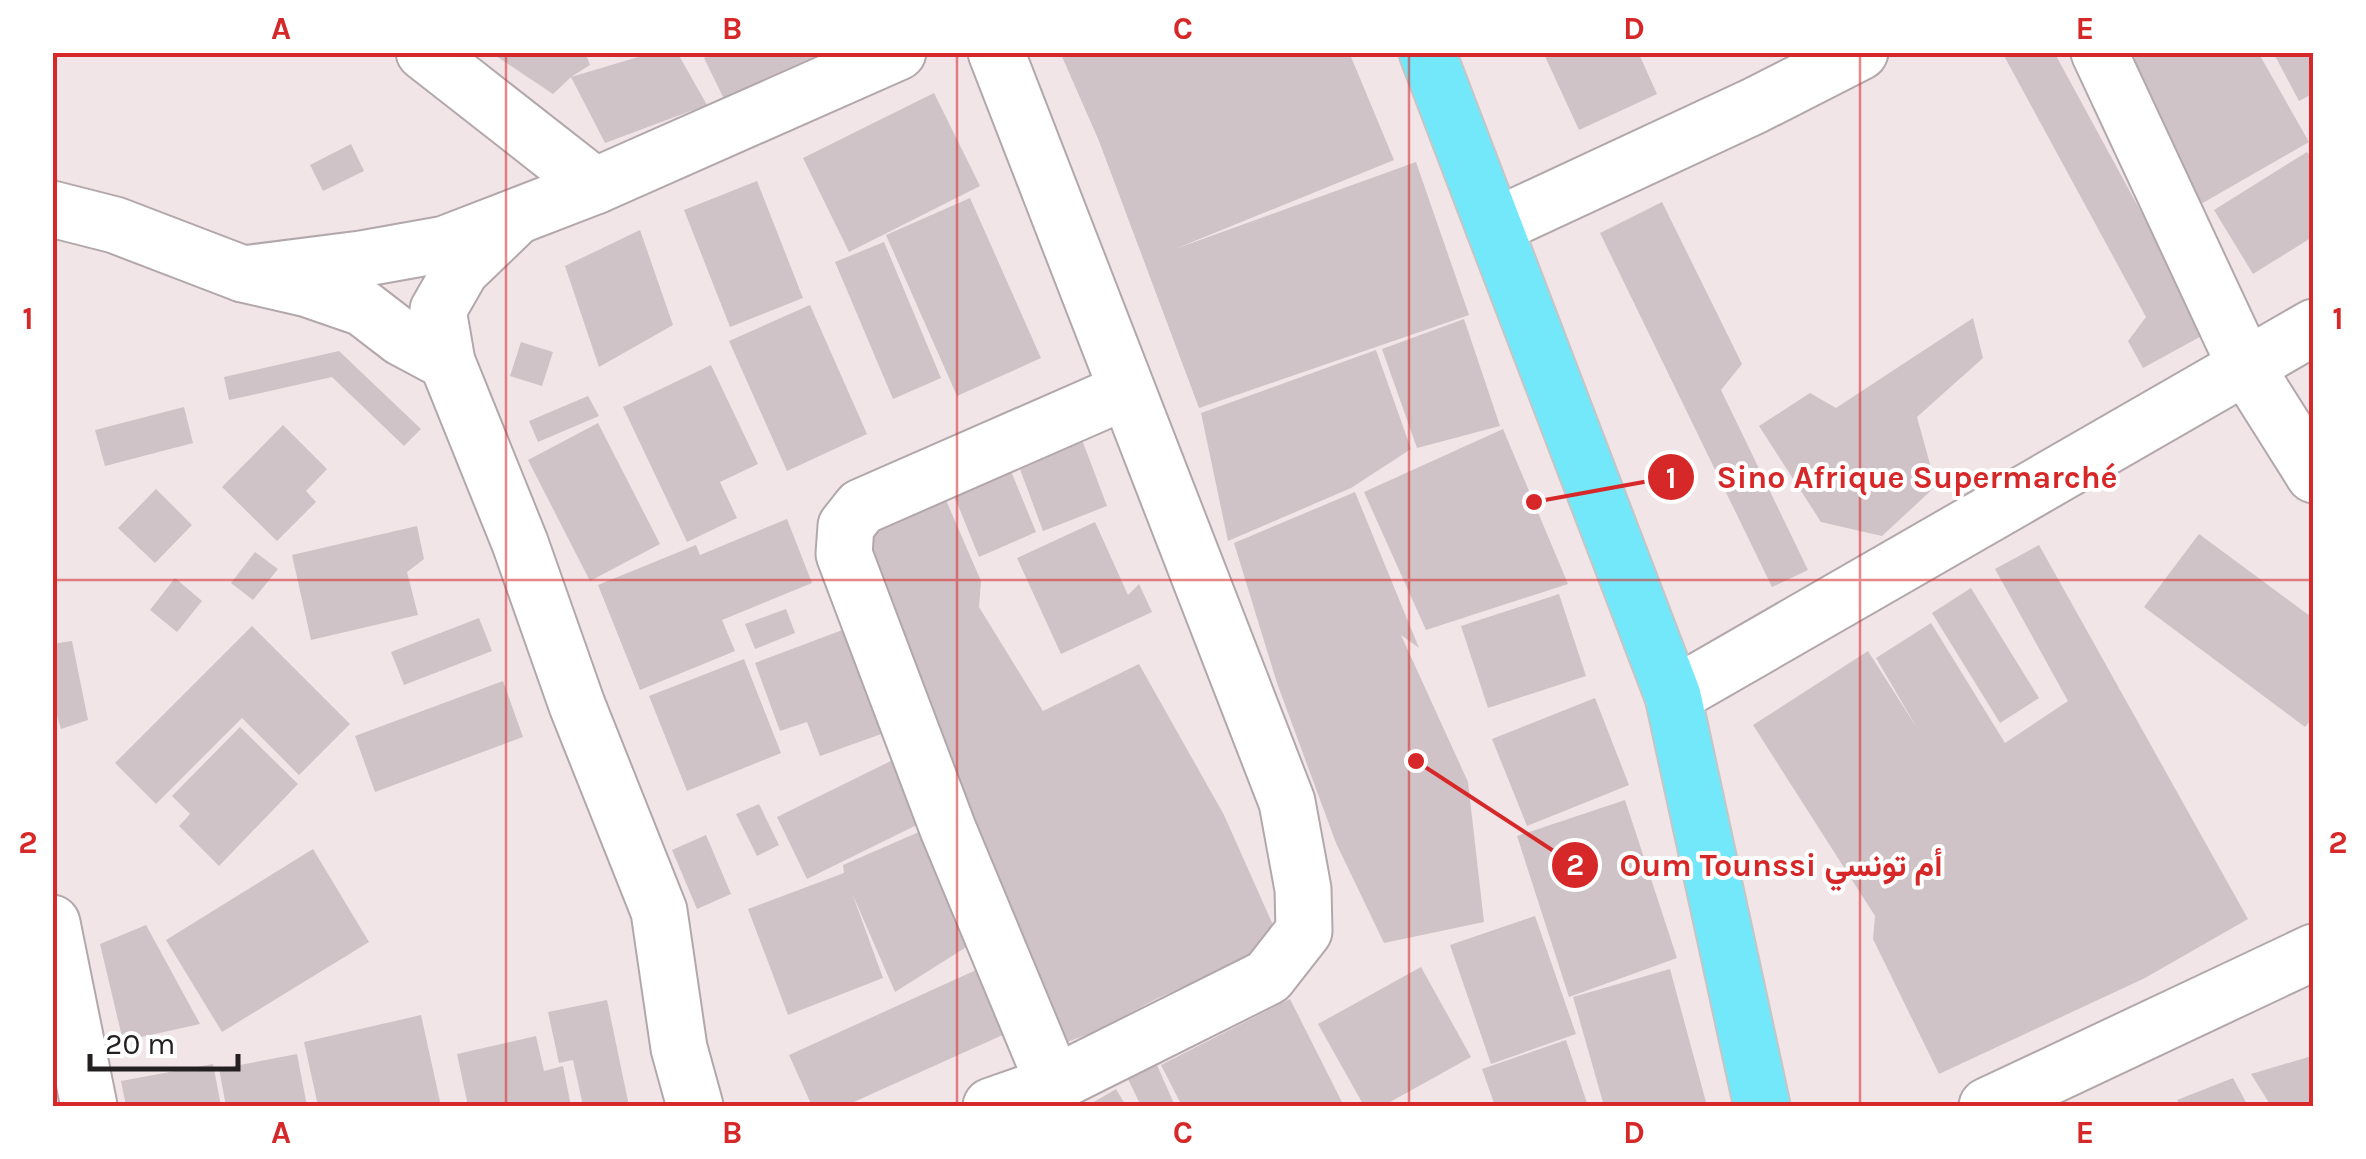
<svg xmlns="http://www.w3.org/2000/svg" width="2366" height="1159" font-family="Karla,Vazirmatn,sans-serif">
	<rect width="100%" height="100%" fill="#f1e5e8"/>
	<!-- building -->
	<g fill="#cfc3c7">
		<path d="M 490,52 L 585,52 L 590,65 L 571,77 L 655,52 L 677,52 L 707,105 L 605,143 L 571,77 L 553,94 Z"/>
		<path d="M 716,52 L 838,52 L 728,107 L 704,58 Z"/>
		<path d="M 1060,52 L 1349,52 L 1394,160 L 1175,249 L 1416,162 L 1469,315 L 1199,408 L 1099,141 Z"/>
		<path d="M 1543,52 L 1638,52 L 1657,94 L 1579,130 Z"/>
		<path d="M 2002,52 L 2054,52 L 2207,333 L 2143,368 L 2128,341 L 2146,317 Z"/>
		<path d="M 2136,52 L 2258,52 L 2309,142 L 2201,204 L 2129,77 Z"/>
		<path d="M 2273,52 L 2314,52 L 2314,93 L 2299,101 Z"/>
		<path d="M 934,93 L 980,186 L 849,252 L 803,158 Z"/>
		<path d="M 351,144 L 364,171 L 323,191 L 310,165 Z"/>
		<path d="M 2307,152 L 2314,161 L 2314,236 L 2253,274 L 2214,210 Z"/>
		<path d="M 757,181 L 803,298 L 730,327 L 684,210 Z"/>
		<path d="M 970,198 L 1041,358 L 957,396 L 886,235 Z"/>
		<path d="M 1662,202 L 1742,364 L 1721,390 L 1808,570 L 1772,587 L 1600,233 Z"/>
		<path d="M 640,230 L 673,325 L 599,367 L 565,266 Z"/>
		<path d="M 884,242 L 941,378 L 893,399 L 835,262 Z"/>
		<path d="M 810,305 L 867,434 L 787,471 L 729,341 Z"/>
		<path d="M 1973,318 L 1983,358 L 1917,417 L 1936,486 L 1882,536 L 1821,522 L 1759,426 L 1810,393 L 1836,408 Z"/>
		<path d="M 1464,319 L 1500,426 L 1417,448 L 1382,349 Z"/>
		<path d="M 521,342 L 553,352 L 542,386 L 510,376 Z"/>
		<path d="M 1376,350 L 1411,449 L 1351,488 L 1228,541 L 1201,413 Z"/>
		<path d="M 339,351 L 421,429 L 404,446 L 332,377 L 229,400 L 224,377 Z"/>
		<path d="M 711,365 L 758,464 L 720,482 L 737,518 L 687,542 L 623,407 Z"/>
		<path d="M 588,396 L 599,416 L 538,442 L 529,421 Z"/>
		<path d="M 184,407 L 193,443 L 105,466 L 95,430 Z"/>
		<path d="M 598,423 L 660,544 L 590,581 L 528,460 Z"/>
		<path d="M 283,425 L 327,469 L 306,491 L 316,502 L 277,541 L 222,487 Z"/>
		<path d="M 1078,429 L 1107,506 L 1043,531 L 1014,453 Z"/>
		<path d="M 1503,429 L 1568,584 L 1426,630 L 1364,492 Z"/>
		<path d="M 1006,459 L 1036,532 L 979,557 L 949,483 Z"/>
		<path d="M 156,489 L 192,525 L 155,563 L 118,528 Z"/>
		<path d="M 942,491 L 981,581 L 979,607 L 1043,711 L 1139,664 L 1224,815 L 1281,943 L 1156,999 L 1099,1030 L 1057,1046 L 847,534 Z"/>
		<path d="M 1355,492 L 1419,648 L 1401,635 L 1468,782 L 1484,922 L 1384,943 L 1336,843 L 1277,683 L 1234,543 Z"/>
		<path d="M 787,519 L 812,583 L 722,620 L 735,651 L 640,690 L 598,585 L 696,545 L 700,555 Z"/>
		<path d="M 1095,522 L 1128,595 L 1139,584 L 1152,612 L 1061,654 L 1017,558 Z"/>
		<path d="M 417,526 L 424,559 L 407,572 L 418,615 L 311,640 L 292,555 Z"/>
		<path d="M 2199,534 L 2314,619 L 2314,716 L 2305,727 L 2144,607 Z"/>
		<path d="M 2039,545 L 2248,919 L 2145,978 L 1939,1074 L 1873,939 L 1875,916 L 1753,725 L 1868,651 L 1917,728 L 1876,658 L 1931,623 L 2005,743 L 2068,701 L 1995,569 Z"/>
		<path d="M 255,552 L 278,569 L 253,600 L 231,583 Z"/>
		<path d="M 175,578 L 202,601 L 177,632 L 150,610 Z"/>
		<path d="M 1971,588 L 2039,698 L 2000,723 L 1932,613 Z"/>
		<path d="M 1559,594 L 1586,676 L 1488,708 L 1461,626 Z"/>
		<path d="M 786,609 L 795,633 L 755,649 L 745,624 Z"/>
		<path d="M 479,618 L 492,651 L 404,685 L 391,652 Z"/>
		<path d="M 252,626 L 350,724 L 299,775 L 242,718 L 156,804 L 115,763 Z"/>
		<path d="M 845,629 L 884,733 L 820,756 L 807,722 L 780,731 L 755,663 Z"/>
		<path d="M 72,641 L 88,720 L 61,729 L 52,698 L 52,644 Z"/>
		<path d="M 744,659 L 781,753 L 687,791 L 649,696 Z"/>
		<path d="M 503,681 L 523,737 L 375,792 L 355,736 Z"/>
		<path d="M 1595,698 L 1629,785 L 1527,826 L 1492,739 Z"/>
		<path d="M 240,727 L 298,784 L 219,866 L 179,826 L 190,814 L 172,796 Z"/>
		<path d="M 903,755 L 933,817 L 807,879 L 777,817 Z"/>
		<path d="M 1625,800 L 1677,958 L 1569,997 L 1517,836 Z"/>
		<path d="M 759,804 L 779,845 L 757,856 L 736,814 Z"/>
		<path d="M 935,825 L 987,934 L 895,992 L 852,893 L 883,978 L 788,1015 L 748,909 L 844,873 L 843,865 Z"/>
		<path d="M 706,835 L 731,894 L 697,909 L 672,850 Z"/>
		<path d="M 313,849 L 369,942 L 222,1032 L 166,940 Z"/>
		<path d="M 1535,916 L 1576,1034 L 1491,1064 L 1450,945 Z"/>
		<path d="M 146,925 L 200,1024 L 123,1041 L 100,944 Z"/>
		<path d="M 987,965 L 1016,1029 L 845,1106 L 812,1106 L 789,1055 Z"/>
		<path d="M 1421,967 L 1471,1057 L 1383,1106 L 1364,1106 L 1318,1024 Z"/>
		<path d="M 1670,969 L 1706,1102 L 1704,1106 L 1604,1106 L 1573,997 Z"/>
		<path d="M 1290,999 L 1344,1106 L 1182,1106 L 1161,1065 Z"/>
		<path d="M 607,1000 L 629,1106 L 583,1106 L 573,1060 L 559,1063 L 548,1012 Z"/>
		<path d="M 421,1015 L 441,1106 L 318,1106 L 304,1042 Z"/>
		<path d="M 536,1036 L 544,1071 L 563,1066 L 571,1106 L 468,1106 L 457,1054 Z"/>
		<path d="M 1566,1040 L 1588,1106 L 1495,1106 L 1482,1069 Z"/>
		<path d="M 297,1054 L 307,1106 L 226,1106 L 219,1069 Z"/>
		<path d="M 2312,1056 L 2314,1106 L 2271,1106 L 2251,1074 Z"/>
		<path d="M 213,1064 L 221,1106 L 126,1106 L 121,1081 Z"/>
		<path d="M 1157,1065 L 1175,1106 L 1141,1106 L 1128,1079 Z"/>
		<path d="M 2233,1078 L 2248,1106 L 2181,1106 L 2177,1100 Z"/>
		<path d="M 1116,1089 L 1126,1106 L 1087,1106 Z"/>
	</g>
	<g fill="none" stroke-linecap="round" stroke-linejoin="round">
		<!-- minor casing -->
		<g stroke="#b2a7ab" stroke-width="59">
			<g id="minor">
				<path d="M 424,52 L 595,186"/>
				<path d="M 2099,52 L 2246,367 L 2314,475"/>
				<path d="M 52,209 L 115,225 L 243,274 L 308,289 L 363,308 L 402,338 L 447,362"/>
				<path d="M 515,218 L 461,270 L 438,310 L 447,362 L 520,543 L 577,705 L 659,911 L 679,1048 L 695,1106"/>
				<path d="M 1494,227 L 1754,106 L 1860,52"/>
				<path d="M 243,274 L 361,259 L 445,244 L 595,186 L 898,52"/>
				<path d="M 1673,696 L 2314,327"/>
				<path d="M 52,923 L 89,1106"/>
				<path d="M 1054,1084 L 948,829 L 844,554 L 846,526 L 861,507 L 1126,391"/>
				<path d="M 991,1106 L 1054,1084 L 1268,977 L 1304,931 L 1303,889 L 1287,802 L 996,52"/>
			</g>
		</g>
		<!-- tertiary casing -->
		<g stroke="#b2a7ab" stroke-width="59">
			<path id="tertiary" d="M 1987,1106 L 2314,952"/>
		</g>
		<!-- trunk casing -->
		<g stroke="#c6c5c5" stroke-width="59">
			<path id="trunk" d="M 1427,52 L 1673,696 L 1762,1106"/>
		</g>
		<!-- minor -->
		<use href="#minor" stroke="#fff" stroke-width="55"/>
		<!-- tertiary -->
		<use href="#tertiary" stroke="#fff" stroke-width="55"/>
		<!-- trunk -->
		<use href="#trunk" stroke="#73e8fa" stroke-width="55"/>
	</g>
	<!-- grid -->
	<path fill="none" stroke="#d62828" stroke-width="2.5" stroke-opacity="0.55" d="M 506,52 L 506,1106M 957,52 L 957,1106M 1409,52 L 1409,1106M 1860,52 L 1860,1106M 52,580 L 2314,580"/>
	<!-- callouts -->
	<path fill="none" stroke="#d62828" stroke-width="4" d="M1534 502L1671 477M1416 761L1575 865"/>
	<g fill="#d62828" stroke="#fff" stroke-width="4">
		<circle cx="1534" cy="502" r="10"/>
		<circle cx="1416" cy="761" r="10"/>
		<circle cx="1671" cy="477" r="25"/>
		<circle cx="1575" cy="865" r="25"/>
	</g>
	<g font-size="30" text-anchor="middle" font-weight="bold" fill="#fff">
		<text x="1671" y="488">1</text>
		<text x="1575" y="875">2</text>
	</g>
	<g font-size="32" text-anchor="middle" font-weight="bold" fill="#d62828" stroke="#fff" stroke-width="8" stroke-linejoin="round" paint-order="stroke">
		<text x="1917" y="488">Sino Afrique Supermarché</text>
		<text x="1781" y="876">Oum Tounssi أم تونسي</text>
	</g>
	<!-- border -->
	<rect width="2366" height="1159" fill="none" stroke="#ffffff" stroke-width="110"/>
	<!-- scale -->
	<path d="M90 1054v15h148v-15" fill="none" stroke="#242021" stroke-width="5"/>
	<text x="105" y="1054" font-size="30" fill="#242021" stroke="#ffffff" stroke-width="8" paint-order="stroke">20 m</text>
	<rect x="55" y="55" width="2256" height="1049" fill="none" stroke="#d62828" stroke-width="4"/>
	<g font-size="32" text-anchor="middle" font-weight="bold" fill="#d62828">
		<text x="281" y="39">A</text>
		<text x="732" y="39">B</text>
		<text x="1183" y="39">C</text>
		<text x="1634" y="39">D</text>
		<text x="2085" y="39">E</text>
		<text x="28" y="329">1</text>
		<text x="2338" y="329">1</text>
		<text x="28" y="853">2</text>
		<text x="2338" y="853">2</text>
		<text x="281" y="1143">A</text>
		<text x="732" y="1143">B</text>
		<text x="1183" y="1143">C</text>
		<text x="1634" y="1143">D</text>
		<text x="2085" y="1143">E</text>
	</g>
</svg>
